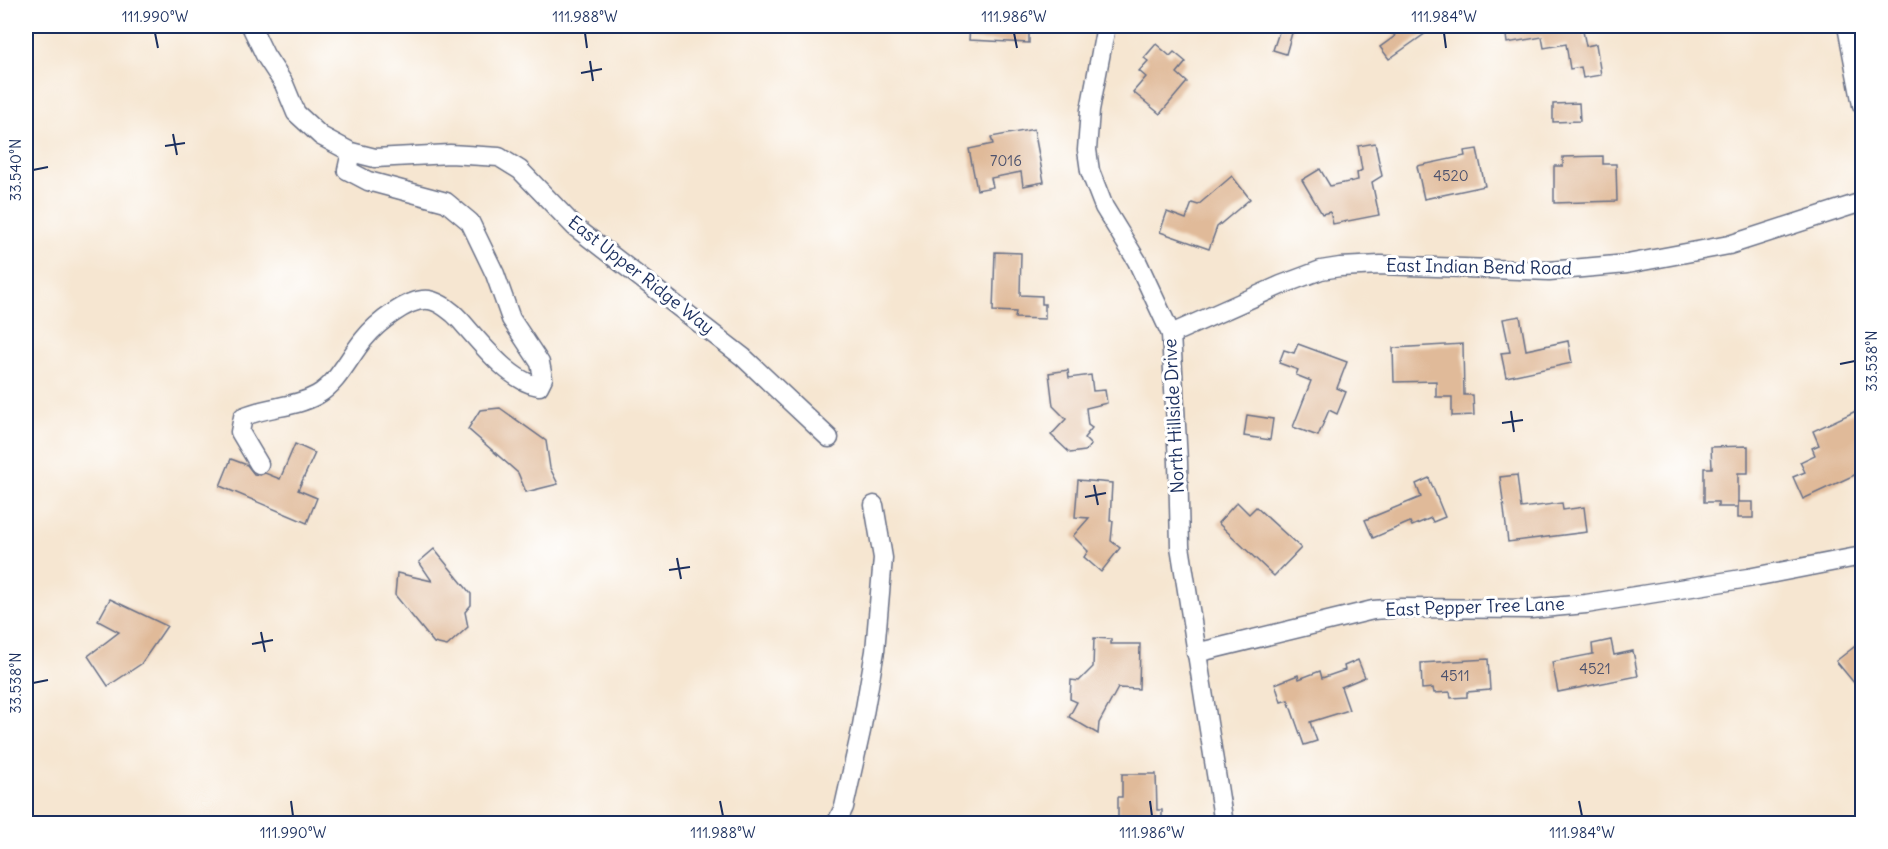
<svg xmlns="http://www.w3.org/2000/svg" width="1888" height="849" font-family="Delius,sans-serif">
	<rect width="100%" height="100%" fill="#fff"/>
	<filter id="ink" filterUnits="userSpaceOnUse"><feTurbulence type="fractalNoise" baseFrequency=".0167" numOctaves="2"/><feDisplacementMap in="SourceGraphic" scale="12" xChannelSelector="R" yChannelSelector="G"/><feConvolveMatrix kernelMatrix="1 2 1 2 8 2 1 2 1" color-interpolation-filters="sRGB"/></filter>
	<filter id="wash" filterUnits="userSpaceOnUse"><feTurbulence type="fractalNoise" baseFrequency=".008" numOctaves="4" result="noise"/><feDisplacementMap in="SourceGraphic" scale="24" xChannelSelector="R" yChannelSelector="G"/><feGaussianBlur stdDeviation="1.35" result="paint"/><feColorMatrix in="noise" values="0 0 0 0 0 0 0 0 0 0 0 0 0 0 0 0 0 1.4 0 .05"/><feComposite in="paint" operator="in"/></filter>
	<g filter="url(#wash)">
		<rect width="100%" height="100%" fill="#f6e6d1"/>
		<g id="blocks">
			<!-- building -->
			<g fill="#e0ba99">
				<path d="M 970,26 L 1029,26 L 1029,43 L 969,40 Z"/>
				<path d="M 1281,26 L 1294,26 L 1286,54 L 1273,50 Z"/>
				<path d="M 1387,26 L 1436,26 L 1389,59 L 1380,47 L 1395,36 Z"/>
				<path d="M 1505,26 L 1582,26 L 1586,46 L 1596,44 L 1601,75 L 1583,78 L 1581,67 L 1570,69 L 1566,44 L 1544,48 L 1542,37 L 1507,43 Z"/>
				<path d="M 1156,44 L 1170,56 L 1174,52 L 1186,62 L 1177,73 L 1187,82 L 1160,114 L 1133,92 L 1146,77 L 1139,71 L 1148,61 L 1144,58 Z"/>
				<path d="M 1579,103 L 1580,121 L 1553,122 L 1553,104 Z"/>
				<path d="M 1034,129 L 1044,182 L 1023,186 L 1021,172 L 991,178 L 993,187 L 977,190 L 969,149 L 993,144 L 991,137 Z"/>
				<path d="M 1375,143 L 1382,176 L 1372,182 L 1379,215 L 1333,224 L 1330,212 L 1322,214 L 1302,180 L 1320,169 L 1330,186 L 1358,180 L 1357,173 L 1362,170 L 1358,146 Z"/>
				<path d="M 1477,149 L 1485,186 L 1424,199 L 1417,166 L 1465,156 L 1464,151 Z"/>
				<path d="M 1603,156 L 1603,164 L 1616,164 L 1617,201 L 1554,203 L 1554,166 L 1563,166 L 1563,157 Z"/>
				<path d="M 1232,176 L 1250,199 L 1217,227 L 1209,249 L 1160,232 L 1167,212 L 1186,219 L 1192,203 L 1198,205 Z"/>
				<path d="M 995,252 L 1021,253 L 1020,295 L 1042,296 L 1042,304 L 1045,304 L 1045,319 L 1015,318 L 1016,312 L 993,311 Z"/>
				<path d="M 1520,316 L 1526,350 L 1568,341 L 1572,363 L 1506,377 L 1501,353 L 1510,352 L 1503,319 Z"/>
				<path d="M 1298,344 L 1347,362 L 1337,388 L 1346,392 L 1337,414 L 1329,410 L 1318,436 L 1293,427 L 1311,381 L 1296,375 L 1298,370 L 1279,363 L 1284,350 L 1294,353 Z"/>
				<path d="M 1463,344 L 1464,395 L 1473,395 L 1474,415 L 1452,416 L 1452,397 L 1436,397 L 1436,381 L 1394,382 L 1393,348 Z"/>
				<path d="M 1068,370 L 1069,378 L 1091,375 L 1093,391 L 1105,390 L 1107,403 L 1086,408 L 1088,425 L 1092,428 L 1084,438 L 1091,445 L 1085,451 L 1070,453 L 1051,435 L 1066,419 L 1053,406 L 1049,373 Z"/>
				<path d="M 500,408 L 546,441 L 550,468 L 558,484 L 526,492 L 518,473 L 468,429 L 480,410 Z"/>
				<path d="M 1858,410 L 1863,419 L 1863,471 L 1803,499 L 1793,477 L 1805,472 L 1800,462 L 1815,455 L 1812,448 L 1819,445 L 1813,431 Z"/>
				<path d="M 1247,415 L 1273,419 L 1270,440 L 1244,436 Z"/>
				<path d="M 295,444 L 315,453 L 298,490 L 317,498 L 307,523 L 220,486 L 231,459 L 247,465 L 254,474 L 260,475 L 265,473 L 280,479 Z"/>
				<path d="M 1748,446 L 1748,473 L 1738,473 L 1738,507 L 1718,507 L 1718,502 L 1704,502 L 1704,468 L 1712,468 L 1711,447 Z"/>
				<path d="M 1517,475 L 1521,508 L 1562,503 L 1563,510 L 1584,507 L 1587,532 L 1508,542 L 1500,477 Z"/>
				<path d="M 1429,478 L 1445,517 L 1433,522 L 1431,518 L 1412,526 L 1410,522 L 1373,538 L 1365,520 L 1421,497 L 1416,484 Z"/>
				<path d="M 1078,480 L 1112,483 L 1110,521 L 1113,521 L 1111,541 L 1120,548 L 1101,572 L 1084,557 L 1088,551 L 1073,536 L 1089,518 L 1075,517 Z"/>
				<path d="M 1237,502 L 1249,514 L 1256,507 L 1301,548 L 1274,576 L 1218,523 Z"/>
				<rect x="1738" y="502" width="15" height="16"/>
				<path d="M 434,549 L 471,594 L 471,605 L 465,612 L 468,627 L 447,646 L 434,643 L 395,595 L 397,573 L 432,581 L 419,562 Z"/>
				<path d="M 110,599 L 167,626 L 141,664 L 108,686 L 88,656 L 119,632 L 98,621 Z"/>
				<path d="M 1094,638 L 1111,639 L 1111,644 L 1140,644 L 1139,689 L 1118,688 L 1099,723 L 1098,734 L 1069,717 L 1077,702 L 1070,699 L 1071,680 L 1079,681 L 1093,667 Z"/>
				<path d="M 1611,640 L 1614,655 L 1633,651 L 1638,676 L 1558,692 L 1552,662 L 1593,654 L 1592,644 Z"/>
				<path d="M 1863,640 L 1863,678 L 1855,684 L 1836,661 Z"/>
				<path d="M 1488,659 L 1490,690 L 1467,692 L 1467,697 L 1451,698 L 1450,692 L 1434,693 L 1433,688 L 1422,689 L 1421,663 Z"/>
				<path d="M 1358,660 L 1365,677 L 1341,687 L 1349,710 L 1310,722 L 1317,741 L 1304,745 L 1288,700 L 1281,702 L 1275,684 L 1298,675 L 1299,679 L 1320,671 L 1322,678 L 1345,670 L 1344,666 Z"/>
				<path d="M 1122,774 L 1156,774 L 1157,810 L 1162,810 L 1162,824 L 1118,824 L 1118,797 L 1122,797 Z"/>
			</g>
		</g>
	</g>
	<g filter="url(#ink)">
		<use href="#blocks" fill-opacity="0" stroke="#686f86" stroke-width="1.5"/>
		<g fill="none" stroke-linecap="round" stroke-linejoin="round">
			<!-- street casing -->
			<g stroke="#686f86" stroke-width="21">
				<g id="street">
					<path d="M 251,26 L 265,55 L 284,84 L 296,113 L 321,136 L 351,152 L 375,158 L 450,154 L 499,157 L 520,170 L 575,227 L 743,357 L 829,438"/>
					<path d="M 1106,26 L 1090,110 L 1087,150 L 1090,171 L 1104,207 L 1137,261 L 1171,334 L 1178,462 L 1180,546 L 1224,824"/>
					<path d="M 1847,26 L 1862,105"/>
					<path d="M 1171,334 L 1281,285 L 1321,270 L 1340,267 L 1381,265 L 1549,271 L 1627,264 L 1729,245 L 1862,202"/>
					<path d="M 259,464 L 240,432 L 243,417 C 267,406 294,408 317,395 C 338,383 349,357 364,339 C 376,324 409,297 429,300 C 440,302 453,312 460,320 C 479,341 510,382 539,386 L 543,378 L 540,363 L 511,319 L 495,274 L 470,222 L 446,202 L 368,181 L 347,170 L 351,152"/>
					<path d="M 1196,653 L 1373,610 L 1401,608 L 1531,609 L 1586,604 L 1748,578 L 1862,556"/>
					<path d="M 836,824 L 844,807 L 861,731 L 875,651 L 883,558 L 874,505"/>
				</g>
			</g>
			<!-- street -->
			<use href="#street" stroke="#fff" stroke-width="18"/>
		</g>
	</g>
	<!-- ticks -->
	<path fill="none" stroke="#1b2f5e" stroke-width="2" d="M 155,33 L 158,48M 585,33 L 587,48M 1014,33 L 1017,48M 1444,33 L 1446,48M 590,61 L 593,81M 581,73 L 602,69M 173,134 L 177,155M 165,146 L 185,143M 33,170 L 48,167M 1840,364 L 1855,361M 1511,411 L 1514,432M 1502,423 L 1523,420M 1094,485 L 1098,505M 1085,497 L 1106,493M 677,558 L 681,579M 669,570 L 690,567M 261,632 L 265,652M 252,644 L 273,640M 33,683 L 48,680M 291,801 L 293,816M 720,801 L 723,816M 1150,801 L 1152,816M 1579,801 L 1582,816"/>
	<g text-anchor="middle" stroke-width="6" stroke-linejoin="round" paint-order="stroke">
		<!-- number labels -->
		<g font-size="15" fill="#4c526d">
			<text x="1006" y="166">7016</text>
			<text x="1451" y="181">4520</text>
			<text x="1595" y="674">4521</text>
			<text x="1455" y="681">4511</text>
		</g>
		<!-- street labels -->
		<g font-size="18" fill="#1b2f5e" stroke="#fff">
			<text transform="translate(1479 267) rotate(1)" y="6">East Indian Bend Road</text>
			<text transform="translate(641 275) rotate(38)" y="6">East Upper Ridge Way</text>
			<text transform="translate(1174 416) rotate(-93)" y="6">North Hillside Drive</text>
			<text transform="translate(1475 607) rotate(-2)" y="6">East Pepper Tree Lane</text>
		</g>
	</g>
	<!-- margin -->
	<rect width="1888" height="849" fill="none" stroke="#fff" stroke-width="66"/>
	<rect x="33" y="33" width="1822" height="783" fill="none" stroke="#1b2f5e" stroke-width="2"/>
	<g font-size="15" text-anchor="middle" fill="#1b2f5e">
		<text x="155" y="22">111.990°W</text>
		<text x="585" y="22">111.988°W</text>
		<text x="1014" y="22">111.986°W</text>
		<text x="1444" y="22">111.984°W</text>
		<text transform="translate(16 170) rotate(-90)" y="5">33.540°N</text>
		<text transform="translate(1872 361) rotate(-90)" y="5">33.538°N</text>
		<text transform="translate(16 683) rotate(-90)" y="5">33.538°N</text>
		<text x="293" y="838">111.990°W</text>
		<text x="723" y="838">111.988°W</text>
		<text x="1152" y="838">111.986°W</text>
		<text x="1582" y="838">111.984°W</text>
	</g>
</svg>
